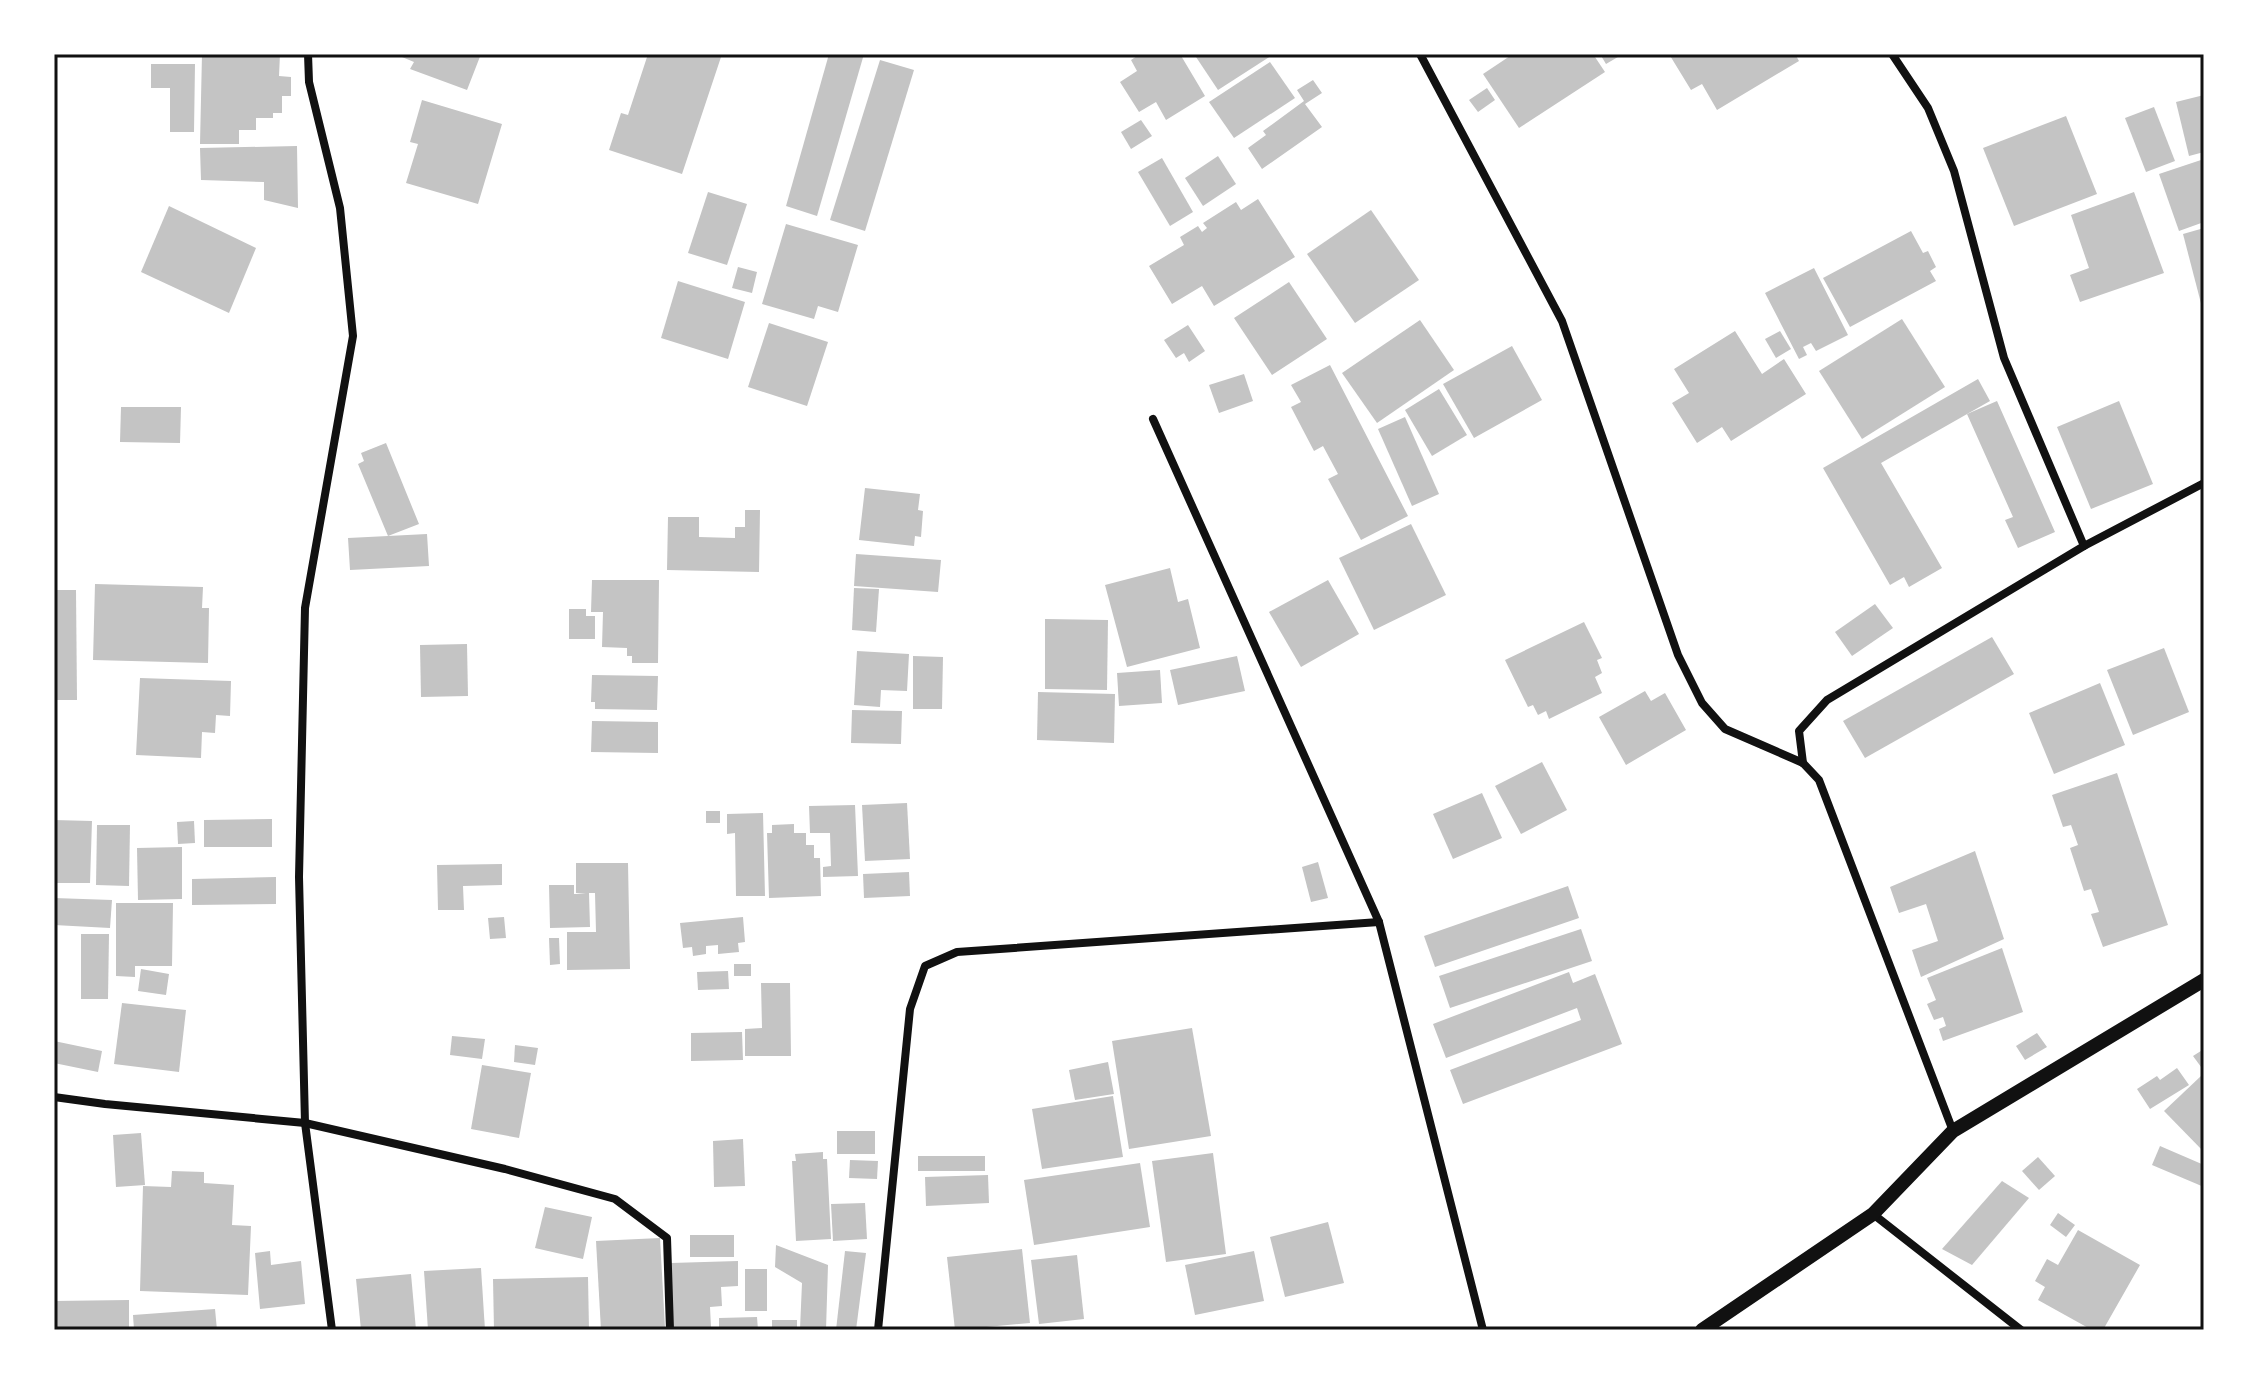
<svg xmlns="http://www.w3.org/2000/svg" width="2258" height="1384" font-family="Commissioner,sans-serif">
	<rect width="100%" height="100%" fill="#fff"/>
	<!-- building -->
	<g fill="#c4c4c4">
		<path d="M 202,54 L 280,54 L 279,76 L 291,77 L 291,96 L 282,96 L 282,113 L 273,113 L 273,118 L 256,118 L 256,130 L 239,130 L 239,144 L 200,144 Z"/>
		<path d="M 403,54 L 481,54 L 467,90 L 410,69 L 414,62 L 402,57 Z"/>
		<path d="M 648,54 L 722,54 L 682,174 L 609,150 L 621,113 L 628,115 Z"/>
		<path d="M 829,54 L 864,54 L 817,216 L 786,206 Z"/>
		<path d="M 1140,54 L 1180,54 L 1205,96 L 1166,120 L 1156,102 L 1139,112 L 1120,82 L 1137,71 L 1131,60 Z"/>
		<path d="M 1194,54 L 1274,54 L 1218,90 Z"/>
		<path d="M 1513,54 L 1593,54 L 1605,72 L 1519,128 L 1483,74 Z"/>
		<path d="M 1600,54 L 1623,54 L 1606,64 Z"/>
		<path d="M 1669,54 L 1795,54 L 1799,61 L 1717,110 L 1702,84 L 1691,90 Z"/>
		<path d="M 880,60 L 914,70 L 865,231 L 830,220 Z"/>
		<path d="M 1270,62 L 1295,98 L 1234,138 L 1209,102 Z"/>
		<path d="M 151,64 L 195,64 L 194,132 L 170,132 L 170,88 L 151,88 Z"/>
		<path d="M 1313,80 L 1322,93 L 1305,104 L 1322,127 L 1262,169 L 1248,148 L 1266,135 L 1263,131 L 1304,101 L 1297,90 Z"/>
		<path d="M 1487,88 L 1495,100 L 1478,112 L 1469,100 Z"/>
		<path d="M 2204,95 L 2204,152 L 2189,156 L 2176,102 Z"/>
		<path d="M 422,100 L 502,124 L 478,204 L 406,183 L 418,144 L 410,142 Z"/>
		<path d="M 2154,107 L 2175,161 L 2146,172 L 2125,118 Z"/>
		<path d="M 2066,116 L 2097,194 L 2014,226 L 1983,148 Z"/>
		<path d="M 1141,120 L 1152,136 L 1131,149 L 1121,132 Z"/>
		<path d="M 297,146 L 298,208 L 264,200 L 264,182 L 201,180 L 200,148 Z"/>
		<path d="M 1218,156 L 1236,184 L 1203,206 L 1185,178 Z"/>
		<path d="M 1162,158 L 1193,212 L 1170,226 L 1138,172 Z"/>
		<path d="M 2204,159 L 2204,222 L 2179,231 L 2159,174 Z"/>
		<path d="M 708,192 L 747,204 L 727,265 L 688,253 Z"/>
		<path d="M 2134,192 L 2164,273 L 2080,302 L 2070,275 L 2089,268 L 2071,215 Z"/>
		<path d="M 1258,199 L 1295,257 L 1214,306 L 1202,286 L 1172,304 L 1149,266 L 1184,245 L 1180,237 L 1198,226 L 1202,232 L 1207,228 L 1203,223 L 1236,202 L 1241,210 Z"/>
		<path d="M 169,206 L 256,248 L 229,313 L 141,272 Z"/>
		<path d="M 1371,210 L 1419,280 L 1355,323 L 1307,254 Z"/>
		<path d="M 786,224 L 858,245 L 838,312 L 818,306 L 814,319 L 762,304 Z"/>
		<path d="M 2204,228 L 2204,310 L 2203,311 L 2183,234 Z"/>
		<path d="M 1911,231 L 1923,253 L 1928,251 L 1936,267 L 1930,271 L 1936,281 L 1850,327 L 1823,278 Z"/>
		<path d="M 738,267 L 757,272 L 752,293 L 732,288 Z"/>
		<path d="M 1814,268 L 1848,335 L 1816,351 L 1811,343 L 1803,347 L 1807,355 L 1799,359 L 1765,293 Z"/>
		<path d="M 678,281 L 745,302 L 728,359 L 661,338 Z"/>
		<path d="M 1289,282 L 1327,339 L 1272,375 L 1234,318 Z"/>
		<path d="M 1902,319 L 1945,387 L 1862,439 L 1819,371 Z"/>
		<path d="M 1420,320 L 1454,370 L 1377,423 L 1342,373 Z"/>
		<path d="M 769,323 L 828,342 L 807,406 L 748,387 Z"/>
		<path d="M 1188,325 L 1205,351 L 1189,362 L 1184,353 L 1176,358 L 1164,340 Z"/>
		<path d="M 1735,331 L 1762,374 L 1784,359 L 1806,394 L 1731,441 L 1722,427 L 1697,443 L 1672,403 L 1689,393 L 1674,369 Z"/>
		<path d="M 1780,331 L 1791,349 L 1776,358 L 1765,339 Z"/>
		<path d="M 1512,346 L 1542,400 L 1474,438 L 1443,384 Z"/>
		<path d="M 1330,365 L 1408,516 L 1361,540 L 1328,479 L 1338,474 L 1323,446 L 1314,451 L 1291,407 L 1301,402 L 1291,385 Z"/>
		<path d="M 1244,374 L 1253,401 L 1219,413 L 1209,385 Z"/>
		<path d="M 1978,379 L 1990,401 L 1881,463 L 1942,568 L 1909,587 L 1904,577 L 1890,585 L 1823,468 Z"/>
		<path d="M 1439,389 L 1467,435 L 1432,456 L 1405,410 Z"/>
		<path d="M 1997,401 L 2055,532 L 2018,548 L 2005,520 L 2013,517 L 1967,414 Z"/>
		<path d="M 2119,401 L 2153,484 L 2091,509 L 2057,427 Z"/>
		<path d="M 121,407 L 181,407 L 180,443 L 120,442 Z"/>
		<path d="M 1405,417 L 1439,494 L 1412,506 L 1378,429 Z"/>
		<path d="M 386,443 L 419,524 L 388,536 L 427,534 L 429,566 L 350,570 L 348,538 L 388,536 L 358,464 L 364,461 L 361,453 Z"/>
		<path d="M 865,488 L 920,494 L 918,510 L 923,511 L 921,537 L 915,536 L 914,546 L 859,540 Z"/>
		<path d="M 745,510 L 760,510 L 759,572 L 667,570 L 668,517 L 699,517 L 699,537 L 735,538 L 735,527 L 745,527 Z"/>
		<path d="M 1411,524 L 1446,595 L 1374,630 L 1339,558 Z"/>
		<path d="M 856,554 L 941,560 L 938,592 L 854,586 Z"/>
		<path d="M 1170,568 L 1178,602 L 1188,599 L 1200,648 L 1127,667 L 1105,585 Z"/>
		<path d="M 592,580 L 659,580 L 658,663 L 632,663 L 632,656 L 627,656 L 627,648 L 602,647 L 603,612 L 591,612 Z"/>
		<path d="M 1328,580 L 1359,634 L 1301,667 L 1269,612 Z"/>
		<path d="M 95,584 L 203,587 L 202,608 L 209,608 L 208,663 L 93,660 Z"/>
		<path d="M 854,588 L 879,589 L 876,632 L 852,630 Z"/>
		<path d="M 54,590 L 76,590 L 77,700 L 54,700 Z"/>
		<path d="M 1875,604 L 1893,628 L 1852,656 L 1835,632 Z"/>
		<path d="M 569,609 L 586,609 L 586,616 L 595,616 L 595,639 L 569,639 Z"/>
		<path d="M 1045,619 L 1108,620 L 1107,690 L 1045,689 Z"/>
		<path d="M 1584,622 L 1602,658 L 1597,660 L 1602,673 L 1595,677 L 1602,693 L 1549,719 L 1546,711 L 1538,715 L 1533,705 L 1528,707 L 1505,660 Z"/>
		<path d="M 1992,637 L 2014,674 L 1865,758 L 1843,721 Z"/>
		<path d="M 467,644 L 468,696 L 421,697 L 420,645 Z"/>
		<path d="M 2164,648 L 2189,712 L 2133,735 L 2107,670 Z"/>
		<path d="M 857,651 L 909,654 L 907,691 L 881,690 L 880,707 L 854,705 Z"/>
		<path d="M 913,656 L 943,657 L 942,709 L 913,709 Z"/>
		<path d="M 1237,656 L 1245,691 L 1178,705 L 1170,670 Z"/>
		<path d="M 1160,670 L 1162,703 L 1119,706 L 1117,673 Z"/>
		<path d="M 592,675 L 658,676 L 657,710 L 595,709 L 595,702 L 591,702 Z"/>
		<path d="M 140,678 L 231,681 L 230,716 L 216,715 L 215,733 L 202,732 L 201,758 L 136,755 Z"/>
		<path d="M 2100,683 L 2125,745 L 2054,774 L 2029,713 Z"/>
		<path d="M 1645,691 L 1651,701 L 1665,693 L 1686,730 L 1626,765 L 1599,717 Z"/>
		<path d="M 1038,692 L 1115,694 L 1114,743 L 1037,740 Z"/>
		<path d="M 852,710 L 902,711 L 901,744 L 851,743 Z"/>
		<path d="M 592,721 L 658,722 L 658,753 L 591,752 Z"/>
		<path d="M 1542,762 L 1567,810 L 1521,834 L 1495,786 Z"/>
		<path d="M 2117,773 L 2168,925 L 2103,947 L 2091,914 L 2099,912 L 2091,889 L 2084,891 L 2070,848 L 2078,845 L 2071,825 L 2063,827 L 2052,795 Z"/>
		<path d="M 1482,793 L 1502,838 L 1453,859 L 1433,814 Z"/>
		<path d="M 907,803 L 910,859 L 865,861 L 862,805 Z"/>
		<path d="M 855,805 L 858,876 L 823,877 L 823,867 L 831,866 L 830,833 L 810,833 L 809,806 Z"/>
		<rect x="706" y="811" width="14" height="12"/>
		<path d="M 763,813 L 765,896 L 736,896 L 735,833 L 727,834 L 727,814 Z"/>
		<path d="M 272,819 L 272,847 L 204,847 L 204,820 Z"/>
		<path d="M 54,820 L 92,821 L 90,883 L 54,883 Z"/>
		<path d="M 194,821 L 195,843 L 178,844 L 177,822 Z"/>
		<path d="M 794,824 L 794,833 L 806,833 L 806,845 L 814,845 L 814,858 L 820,858 L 821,896 L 769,898 L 767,833 L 772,833 L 772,825 Z"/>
		<path d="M 97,825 L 130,825 L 129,886 L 96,885 Z"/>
		<path d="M 182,847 L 182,899 L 138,900 L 137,848 Z"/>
		<path d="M 1975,851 L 2004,939 L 1921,977 L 1912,950 L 1938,941 L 1926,904 L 1899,913 L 1890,887 Z"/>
		<path d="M 1318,862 L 1328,898 L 1311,902 L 1302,867 Z"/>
		<path d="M 576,863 L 628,863 L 630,969 L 567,970 L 567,932 L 596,932 L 595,893 L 589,893 L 590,927 L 550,928 L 549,885 L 574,885 L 574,894 L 586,894 L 576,893 Z"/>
		<path d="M 502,864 L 502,885 L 463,886 L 464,910 L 438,910 L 437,865 Z"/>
		<path d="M 909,872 L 910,896 L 864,898 L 863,874 Z"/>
		<path d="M 276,877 L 276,904 L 192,905 L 192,879 Z"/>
		<path d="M 1568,886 L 1579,918 L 1435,967 L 1424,936 Z"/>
		<path d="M 54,898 L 112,900 L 110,928 L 54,925 Z"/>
		<path d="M 116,903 L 173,903 L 172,966 L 135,966 L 135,977 L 116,976 Z"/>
		<path d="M 504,917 L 506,938 L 490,939 L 488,918 Z"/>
		<path d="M 743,917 L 745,942 L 738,943 L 739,952 L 718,954 L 718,945 L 706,946 L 706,954 L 693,956 L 692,947 L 683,948 L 680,923 Z"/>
		<path d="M 1581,929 L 1592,961 L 1450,1008 L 1439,976 Z"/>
		<path d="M 81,934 L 109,934 L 108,999 L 81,999 Z"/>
		<path d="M 549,938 L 559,938 L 560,964 L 550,965 Z"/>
		<path d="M 2002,948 L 2023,1012 L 1943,1041 L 1939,1029 L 1946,1026 L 1943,1017 L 1934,1020 L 1927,1004 L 1936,1000 L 1927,978 Z"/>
		<rect x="734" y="964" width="17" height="12"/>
		<path d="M 141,969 L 169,974 L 166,995 L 138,991 Z"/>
		<path d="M 728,971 L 729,989 L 698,990 L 697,972 Z"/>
		<path d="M 1569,972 L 1573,983 L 1595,974 L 1622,1044 L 1463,1104 L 1450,1070 L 1581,1020 L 1577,1008 L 1446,1058 L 1433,1024 Z"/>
		<path d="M 761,983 L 790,983 L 791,1056 L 745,1056 L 745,1029 L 762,1028 Z"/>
		<path d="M 122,1003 L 186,1010 L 179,1072 L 114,1064 Z"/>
		<path d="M 1192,1028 L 1211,1136 L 1129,1149 L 1112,1041 Z"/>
		<path d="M 742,1032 L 743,1060 L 691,1061 L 691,1033 Z"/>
		<path d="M 2037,1033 L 2047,1047 L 2025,1060 L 2016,1046 Z"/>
		<path d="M 452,1036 L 485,1039 L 482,1059 L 450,1055 Z"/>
		<path d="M 54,1041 L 102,1051 L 98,1072 L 54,1063 Z"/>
		<path d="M 515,1045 L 538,1048 L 535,1065 L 514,1062 Z"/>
		<path d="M 2204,1049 L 2204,1071 L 2193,1056 Z"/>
		<path d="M 1108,1062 L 1114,1094 L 1075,1100 L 1069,1070 Z"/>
		<path d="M 482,1065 L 531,1073 L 519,1138 L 471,1129 Z"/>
		<path d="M 2177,1068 L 2189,1085 L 2150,1109 L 2137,1089 L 2157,1076 L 2160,1080 Z"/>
		<path d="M 2201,1076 L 2204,1080 L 2204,1152 L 2164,1111 Z"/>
		<path d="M 1113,1096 L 1123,1157 L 1042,1169 L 1032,1109 Z"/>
		<rect x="837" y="1131" width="38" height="23"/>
		<path d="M 141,1133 L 145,1185 L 116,1187 L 113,1135 Z"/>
		<path d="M 743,1139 L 745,1186 L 714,1187 L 713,1141 Z"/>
		<path d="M 2160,1146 L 2204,1165 L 2204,1187 L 2152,1165 Z"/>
		<path d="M 823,1152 L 823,1159 L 827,1159 L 831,1239 L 796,1241 L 792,1161 L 796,1161 L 795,1154 Z"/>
		<path d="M 1213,1153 L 1226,1254 L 1166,1262 L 1152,1161 Z"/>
		<rect x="918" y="1156" width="67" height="15"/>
		<path d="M 2038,1157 L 2055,1176 L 2039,1190 L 2022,1171 Z"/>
		<path d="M 850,1160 L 878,1161 L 877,1179 L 849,1178 Z"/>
		<path d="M 1140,1163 L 1150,1227 L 1034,1245 L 1024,1180 Z"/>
		<path d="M 172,1171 L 204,1172 L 204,1183 L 234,1185 L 232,1225 L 251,1226 L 248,1295 L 140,1291 L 143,1186 L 171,1187 Z"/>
		<path d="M 988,1175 L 989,1203 L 926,1206 L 925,1177 Z"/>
		<path d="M 2002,1181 L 2029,1198 L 1972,1265 L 1942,1249 Z"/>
		<path d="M 865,1203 L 867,1239 L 833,1241 L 831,1204 Z"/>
		<path d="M 545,1207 L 592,1217 L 583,1259 L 535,1248 Z"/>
		<path d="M 2058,1213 L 2075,1225 L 2066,1237 L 2050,1225 Z"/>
		<path d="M 1328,1222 L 1344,1283 L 1285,1297 L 1270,1237 Z"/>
		<path d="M 2078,1230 L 2140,1265 L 2103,1330 L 2092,1330 L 2038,1300 L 2045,1287 L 2035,1281 L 2047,1259 L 2058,1265 Z"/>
		<rect x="690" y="1235" width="44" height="22"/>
		<path d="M 660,1238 L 665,1328 L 601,1330 L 596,1241 Z"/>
		<path d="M 776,1245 L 828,1265 L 826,1330 L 800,1329 L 802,1283 L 775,1267 Z"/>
		<path d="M 1022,1249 L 1030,1323 L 955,1330 L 947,1257 Z"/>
		<path d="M 270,1251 L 271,1265 L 301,1261 L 305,1304 L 260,1309 L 255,1253 Z"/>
		<path d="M 845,1251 L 866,1253 L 856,1330 L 836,1330 Z"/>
		<path d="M 1254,1251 L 1264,1301 L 1195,1315 L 1185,1265 Z"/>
		<path d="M 1077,1255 L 1084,1319 L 1039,1324 L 1031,1260 Z"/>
		<path d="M 738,1261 L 738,1286 L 721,1287 L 722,1306 L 710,1307 L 711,1327 L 673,1329 L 671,1263 Z"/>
		<path d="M 481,1268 L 485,1330 L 428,1330 L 424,1271 Z"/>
		<rect x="745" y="1269" width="22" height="42"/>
		<path d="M 411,1274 L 416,1330 L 361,1330 L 356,1279 Z"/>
		<path d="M 588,1277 L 589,1330 L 494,1330 L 493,1279 Z"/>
		<path d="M 129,1300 L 129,1330 L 54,1330 L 54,1301 Z"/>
		<path d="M 215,1309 L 217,1330 L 134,1330 L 133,1315 Z"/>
		<path d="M 757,1317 L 758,1330 L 719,1330 L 719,1318 Z"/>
		<rect x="772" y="1320" width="25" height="10"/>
	</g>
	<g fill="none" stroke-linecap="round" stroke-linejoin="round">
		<!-- minor -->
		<g stroke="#111" stroke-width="8">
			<path d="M 308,54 L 309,82 L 340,208 L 353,336 L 305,608 L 299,877 L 305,1123 L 332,1330"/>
			<path d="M 1420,54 L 1562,321 L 1678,655 L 1702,703 L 1725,729 L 1803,763 L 1819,780 L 1953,1131"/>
			<path d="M 1892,54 L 1928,108 L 1954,171 L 2004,358 L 2084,546"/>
			<path d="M 1153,419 L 1379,922 L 1483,1330"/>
			<path d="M 1803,763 L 1799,731 L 1827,700 L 2084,546 L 2204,483"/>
			<path d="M 54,1097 L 105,1104 L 305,1123 L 505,1169 L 615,1199 L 667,1238 L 670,1330"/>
			<path d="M 1873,1214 L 2021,1330"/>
			<path d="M 878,1330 L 910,1009 L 925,966 L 957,952 L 1379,922"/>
		</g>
		<!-- tertiary -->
		<path stroke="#111" stroke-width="14" d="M 1702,1330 L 1873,1214 L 1953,1131 L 2204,980"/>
	</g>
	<!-- border -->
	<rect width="2258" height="1384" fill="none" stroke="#ffffff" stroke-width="112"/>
	<rect x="56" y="56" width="2146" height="1272" fill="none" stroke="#111" stroke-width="3"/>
</svg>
